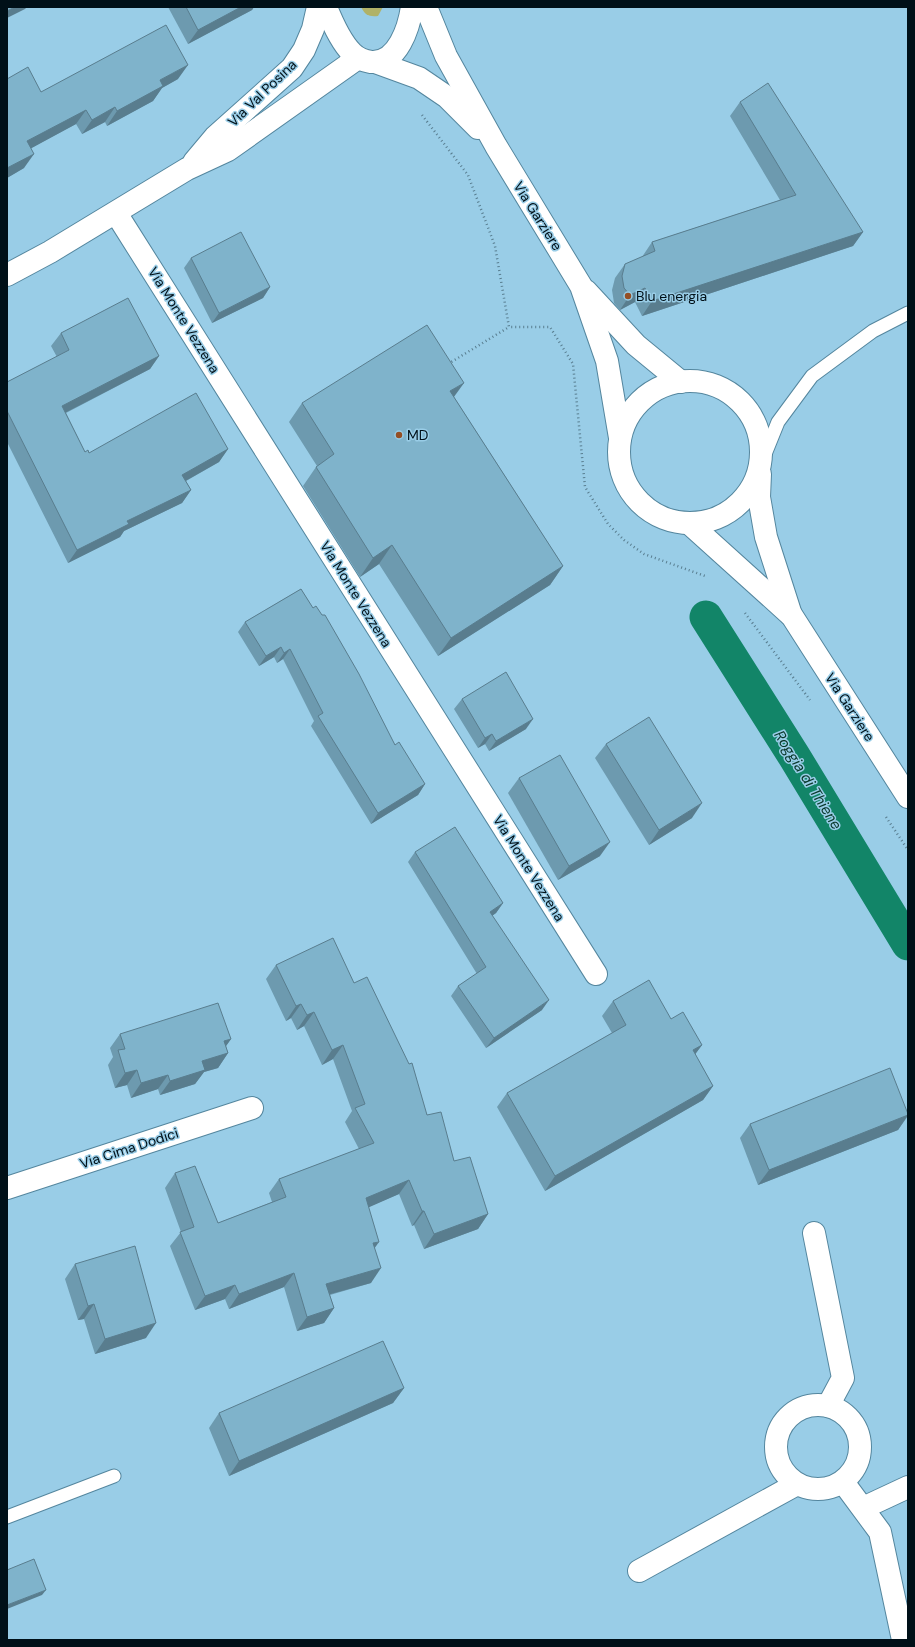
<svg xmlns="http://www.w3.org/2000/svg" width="915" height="1647" font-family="'DM Sans',sans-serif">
	<rect width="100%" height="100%" fill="#99cde7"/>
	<!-- green -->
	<path fill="#b0b268" d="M 361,7 L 383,7 L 378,16 C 369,17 365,15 361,7 Z"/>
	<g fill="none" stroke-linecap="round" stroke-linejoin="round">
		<!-- canal -->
		<path stroke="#128568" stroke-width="33" d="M 706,617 L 794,756 L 908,944"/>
		<!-- lane casing -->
		<g stroke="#54869e" stroke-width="15">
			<g id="lane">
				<path d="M 761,464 L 778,422 L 812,376 L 873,331 L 908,313"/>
				<path d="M 7,1517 L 114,1476"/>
			</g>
		</g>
		<!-- street casing -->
		<g stroke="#54869e" stroke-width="24">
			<g id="street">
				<path d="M 116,213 L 596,974"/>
				<path d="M 7,1188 L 252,1108"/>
				<path d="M 814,1233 L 843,1378 L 828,1406"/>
				<circle cx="818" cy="1447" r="42"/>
				<path d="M 843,1482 L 880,1532 L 903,1640"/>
				<path d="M 863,1508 L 908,1487"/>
				<path d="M 639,1571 L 797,1484"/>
			</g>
		</g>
		<!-- secondary casing -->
		<g stroke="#54869e" stroke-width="24">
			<g id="secondary">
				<path d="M 194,162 L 215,137 L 292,68 L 304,50 L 313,29 L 318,7"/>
				<path d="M 7,275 L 50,252 L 187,169 L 228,150 L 358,58"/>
			</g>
		</g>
		<!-- primary casing -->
		<g stroke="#54869e" stroke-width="24">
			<g id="primary">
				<path d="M 326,7 C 332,22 341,42 352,53 C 357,58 364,61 371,62 C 398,64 409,27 412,7"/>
				<path d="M 426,7 L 446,56 L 496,146 L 581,286 L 607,361 L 620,438"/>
				<path d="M 375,62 L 419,78 L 447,97 L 478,128"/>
				<path d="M 586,291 L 636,345 L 681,382"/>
				<circle cx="690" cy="452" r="71"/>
				<path d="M 760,474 L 759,497 L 766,537 L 791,615"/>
				<path d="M 690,524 L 792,616 L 908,797"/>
			</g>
		</g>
		<!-- path -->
		<g stroke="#597e90" stroke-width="2.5" stroke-dasharray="1 3" stroke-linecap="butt">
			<path d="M 422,115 L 468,175 L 495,246 L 509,327 L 550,327 L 573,364 L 585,487 L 608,524 L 624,540 L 644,554 L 705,576"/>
			<path d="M 448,364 L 509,327"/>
			<path d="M 745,613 L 810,700"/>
			<path d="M 886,817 L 908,850"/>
		</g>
		<!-- lane -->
		<use href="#lane" stroke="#fff" stroke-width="13"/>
		<!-- street -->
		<use href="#street" stroke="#fff" stroke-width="22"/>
		<!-- secondary -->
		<use href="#secondary" stroke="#fff" stroke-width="22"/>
		<!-- primary -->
		<use href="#primary" stroke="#fff" stroke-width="22"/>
	</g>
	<!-- wall -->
	<g fill="#6d9aaf">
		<path d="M 168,7 L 254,7 L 252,10 L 188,44 Z"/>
		<path d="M 7,79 L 41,92 L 178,79 L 162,88 L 153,101 L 107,126 L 105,122 L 82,134 L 76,124 L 31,148 L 24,168 L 7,178 Z"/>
		<path d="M 740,102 L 863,232 L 853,246 L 642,316 L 635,302 L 620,310 L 614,303 L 612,290 L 615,278 L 625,264 L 642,257 L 652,242 L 780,200 L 730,116 Z"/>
		<path d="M 191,258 L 270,287 L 263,298 L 212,323 L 184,268 Z"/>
		<path d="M 61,333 L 159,356 L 150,369 L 66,413 L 85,452 L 89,453 L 228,449 L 219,462 L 186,481 L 191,490 L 182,503 L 124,531 L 120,537 L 68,563 L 7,442 L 7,382 L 57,357 L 51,346 Z"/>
		<path d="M 454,397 L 563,566 L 550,585 L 438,656 L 379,564 L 360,577 L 303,486 L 316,467 L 317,466 L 289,422 L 302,403 Z"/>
		<path d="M 301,589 L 395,745 L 425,784 L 418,795 L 371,824 L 311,726 L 314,721 L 283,659 L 277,663 L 274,657 L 259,666 L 238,632 L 245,622 Z"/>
		<path d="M 462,699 L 526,729 L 489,751 L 485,744 L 478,748 L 454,709 Z"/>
		<path d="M 606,744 L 692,818 L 649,845 L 595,758 Z"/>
		<path d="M 519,778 L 600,856 L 558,880 L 508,793 Z"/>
		<path d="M 415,852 L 503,903 L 496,913 L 492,916 L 542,1010 L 486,1048 L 451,996 L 458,986 L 477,974 L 408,862 Z"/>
		<path d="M 276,965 L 354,983 L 427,1115 L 454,1161 L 488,1214 L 478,1229 L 424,1249 L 414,1225 L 412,1226 L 399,1194 L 368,1207 L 375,1248 L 371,1283 L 330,1295 L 334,1308 L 324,1323 L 297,1331 L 284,1287 L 229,1309 L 225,1299 L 195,1310 L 170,1246 L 181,1232 L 165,1188 L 175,1173 L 218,1223 L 272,1202 L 269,1193 L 279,1179 L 359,1149 L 345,1122 L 352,1111 L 333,1059 L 322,1065 L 304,1026 L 297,1030 L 291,1018 L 286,1021 L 266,979 Z"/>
		<path d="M 613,1001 L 671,1019 L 702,1045 L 695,1054 L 713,1086 L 703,1100 L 545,1191 L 497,1107 L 507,1093 L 612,1033 L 602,1016 Z"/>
		<path d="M 120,1034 L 231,1039 L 226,1046 L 228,1053 L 218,1068 L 204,1072 L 195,1084 L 160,1095 L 158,1089 L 131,1098 L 127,1085 L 115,1088 L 108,1065 L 113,1057 L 110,1048 Z"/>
		<path d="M 908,1114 L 908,1116 L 898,1130 L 758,1185 L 740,1138 L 750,1124 Z"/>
		<path d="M 75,1264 L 146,1338 L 95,1354 L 84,1319 L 78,1320 L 65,1279 Z"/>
		<path d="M 404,1388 L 393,1403 L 229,1476 L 209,1428 L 219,1413 Z"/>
	</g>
	<!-- shaded-wall -->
	<g fill="#597d8e">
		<path d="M 15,7 L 27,7 L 25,9 L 7,18 L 7,11 Z"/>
		<path d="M 241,7 L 254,7 L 252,10 L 188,44 L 198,30 Z"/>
		<path d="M 188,65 L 178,79 L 162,88 L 153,101 L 107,126 L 117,111 L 160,80 Z"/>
		<path d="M 115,107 L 105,122 L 82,134 L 92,120 Z"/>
		<path d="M 86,110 L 76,124 L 17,156 L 27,141 Z"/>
		<path d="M 34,154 L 24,168 L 7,178 L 7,168 Z"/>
		<path d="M 863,232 L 853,246 L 642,316 L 652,301 Z"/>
		<path d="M 270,287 L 263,298 L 212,323 L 219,313 Z"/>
		<path d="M 645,288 L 635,302 L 620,310 L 630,295 Z"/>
		<path d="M 159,356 L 150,369 L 53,419 L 62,406 Z"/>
		<path d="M 464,383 L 451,401 L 450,391 Z"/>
		<path d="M 228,449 L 219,462 L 173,488 L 182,475 Z"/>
		<path d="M 191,490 L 182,503 L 124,531 L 120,537 L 68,563 L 77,550 L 127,521 Z"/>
		<path d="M 392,545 L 379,564 L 360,577 L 373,558 Z"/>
		<path d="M 563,566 L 550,585 L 438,656 L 451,638 Z"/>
		<path d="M 281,647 L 274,657 L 259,666 L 266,656 Z"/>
		<path d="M 290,649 L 283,659 L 277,663 L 284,653 Z"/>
		<path d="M 533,719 L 526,729 L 489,751 L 496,741 Z"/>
		<path d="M 492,734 L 485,744 L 478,748 L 485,738 Z"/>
		<path d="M 425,784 L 418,795 L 371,824 L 378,813 Z"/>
		<path d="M 702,803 L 692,818 L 649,845 L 659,830 Z"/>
		<path d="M 610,842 L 600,856 L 558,880 L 569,866 Z"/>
		<path d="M 503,903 L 496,913 L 483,922 L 490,912 Z"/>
		<path d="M 549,1000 L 542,1010 L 486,1048 L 494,1038 Z"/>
		<path d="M 301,1004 L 291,1018 L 286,1021 L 296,1006 Z"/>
		<path d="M 314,1012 L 304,1026 L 297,1030 L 307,1015 Z"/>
		<path d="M 231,1039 L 221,1053 L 224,1041 Z"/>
		<path d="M 343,1045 L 333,1059 L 322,1065 L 332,1050 Z"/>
		<path d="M 702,1045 L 691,1060 L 693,1050 Z"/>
		<path d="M 228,1053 L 218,1068 L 204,1072 L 195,1084 L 160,1095 L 170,1081 L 202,1061 Z"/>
		<path d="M 137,1070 L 127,1085 L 115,1088 L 125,1073 Z"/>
		<path d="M 168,1075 L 158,1089 L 131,1098 L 141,1083 Z"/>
		<path d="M 713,1086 L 703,1100 L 545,1191 L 555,1176 Z"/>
		<path d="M 908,1115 L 898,1130 L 758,1185 L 769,1170 Z"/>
		<path d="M 409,1180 L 399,1194 L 356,1213 L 366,1198 Z"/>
		<path d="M 422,1211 L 424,1211 L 414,1225 L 412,1226 Z"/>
		<path d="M 488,1214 L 478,1229 L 424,1249 L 434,1234 Z"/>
		<path d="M 379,1242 L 369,1256 L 373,1243 Z"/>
		<path d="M 381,1268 L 371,1283 L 316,1298 L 326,1284 Z"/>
		<path d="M 294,1273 L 284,1287 L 229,1309 L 239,1294 Z"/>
		<path d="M 235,1285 L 225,1299 L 195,1310 L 205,1296 Z"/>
		<path d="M 94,1304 L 84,1319 L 78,1320 L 88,1306 Z"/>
		<path d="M 334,1308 L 324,1323 L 297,1331 L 307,1317 Z"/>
		<path d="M 156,1323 L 146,1338 L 95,1354 L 105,1339 Z"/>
		<path d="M 404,1388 L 393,1403 L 229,1476 L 239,1461 Z"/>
		<path d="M 46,1590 L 42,1595 L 7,1609 L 7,1605 Z"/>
	</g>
	<!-- building -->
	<g fill="#7fb3cb" stroke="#597d8e">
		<path d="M 7,7 L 15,7 L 7,11 Z"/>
		<path d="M 186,7 L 241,7 L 198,30 Z"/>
		<path d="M 166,25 L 188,65 L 160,80 L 163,86 L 117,111 L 115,107 L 92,120 L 86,110 L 27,141 L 34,154 L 7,168 L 7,79 L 28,67 L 41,92 Z"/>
		<path d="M 768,83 L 863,232 L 652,301 L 645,288 L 630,295 L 624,288 L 622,276 L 625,264 L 655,251 L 652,242 L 796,195 L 740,102 Z"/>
		<path d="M 241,232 L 270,287 L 219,313 L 191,258 Z"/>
		<path d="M 128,298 L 159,356 L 62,406 L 85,452 L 88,450 L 89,453 L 196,393 L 228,449 L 182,475 L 191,490 L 127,521 L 129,524 L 77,550 L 7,411 L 7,382 L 69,350 L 61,333 Z"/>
		<path d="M 427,325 L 464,383 L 450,391 L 563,566 L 451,638 L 392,545 L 373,558 L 316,467 L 334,454 L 302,403 Z"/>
		<path d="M 301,589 L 313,608 L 316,606 L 322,615 L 325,615 L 359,674 L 395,745 L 399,742 L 425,784 L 378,813 L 318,716 L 323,713 L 290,649 L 284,653 L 281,647 L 266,656 L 245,622 Z"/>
		<path d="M 506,672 L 533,719 L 496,741 L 492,734 L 485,738 L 462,699 Z"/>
		<path d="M 649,717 L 702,803 L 659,830 L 606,744 Z"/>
		<path d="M 560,755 L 610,842 L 569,866 L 519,778 Z"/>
		<path d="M 455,827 L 503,903 L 490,912 L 549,1000 L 494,1038 L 458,986 L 486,967 L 415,852 Z"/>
		<path d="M 333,938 L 354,983 L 367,977 L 409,1064 L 412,1063 L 427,1115 L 441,1112 L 454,1161 L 470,1157 L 488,1214 L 434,1234 L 424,1211 L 422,1211 L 409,1180 L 366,1198 L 379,1242 L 373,1243 L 381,1268 L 326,1284 L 334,1308 L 307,1317 L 294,1273 L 239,1294 L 235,1285 L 205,1296 L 180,1232 L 194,1227 L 175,1173 L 195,1166 L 218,1223 L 286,1197 L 279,1179 L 374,1143 L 355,1108 L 365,1104 L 343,1045 L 332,1050 L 314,1012 L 307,1015 L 301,1004 L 296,1006 L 276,965 Z"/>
		<path d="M 649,980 L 671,1019 L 683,1012 L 702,1045 L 693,1050 L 713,1086 L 555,1176 L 507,1093 L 626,1025 L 613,1001 Z"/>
		<path d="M 218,1003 L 231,1039 L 224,1041 L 228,1053 L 202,1061 L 205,1070 L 170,1081 L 168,1075 L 141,1083 L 137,1070 L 125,1073 L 118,1050 L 125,1049 L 120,1034 Z"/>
		<path d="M 890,1068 L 908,1114 L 908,1115 L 769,1170 L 750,1124 Z"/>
		<path d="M 135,1246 L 156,1323 L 105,1339 L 94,1304 L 88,1306 L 75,1264 Z"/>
		<path d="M 383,1341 L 404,1388 L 239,1461 L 219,1413 Z"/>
		<path d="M 34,1559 L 46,1590 L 7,1605 L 7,1570 Z"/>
	</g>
	<!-- markers -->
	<g fill="#944f25" stroke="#99cde7" stroke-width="1.5">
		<circle cx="628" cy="296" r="4"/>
		<circle cx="399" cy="435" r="4"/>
	</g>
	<g text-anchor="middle" stroke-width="3" stroke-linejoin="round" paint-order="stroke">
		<!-- street labels -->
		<g font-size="14" fill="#001018" stroke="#99cde7">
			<text transform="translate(262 93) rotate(-44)" y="5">Via Val Posina</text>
			<text transform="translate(538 216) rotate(58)" y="5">Via Garziere</text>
			<text transform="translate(184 320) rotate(58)" y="5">Via Monte Vezzena</text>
			<text transform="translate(356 594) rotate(58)" y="5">Via Monte Vezzena</text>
			<text transform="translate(850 707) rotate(57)" y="5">Via Garziere</text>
			<text transform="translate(529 868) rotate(58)" y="5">Via Monte Vezzena</text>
			<text transform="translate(129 1148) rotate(-18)" y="5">Via Cima Dodici</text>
		</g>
		<!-- poi labels -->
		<g font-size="14" fill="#001018" stroke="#99cde7" text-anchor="start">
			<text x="636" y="301">Blu energia</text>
			<text x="407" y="440">MD</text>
		</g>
		<!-- water labels -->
		<g font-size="15" font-style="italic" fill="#09372a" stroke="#99cde7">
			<text transform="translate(808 780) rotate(58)" y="5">Roggia di Thiene</text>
		</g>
	</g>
	<!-- border -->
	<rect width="915" height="1647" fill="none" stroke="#001018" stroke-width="16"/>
</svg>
